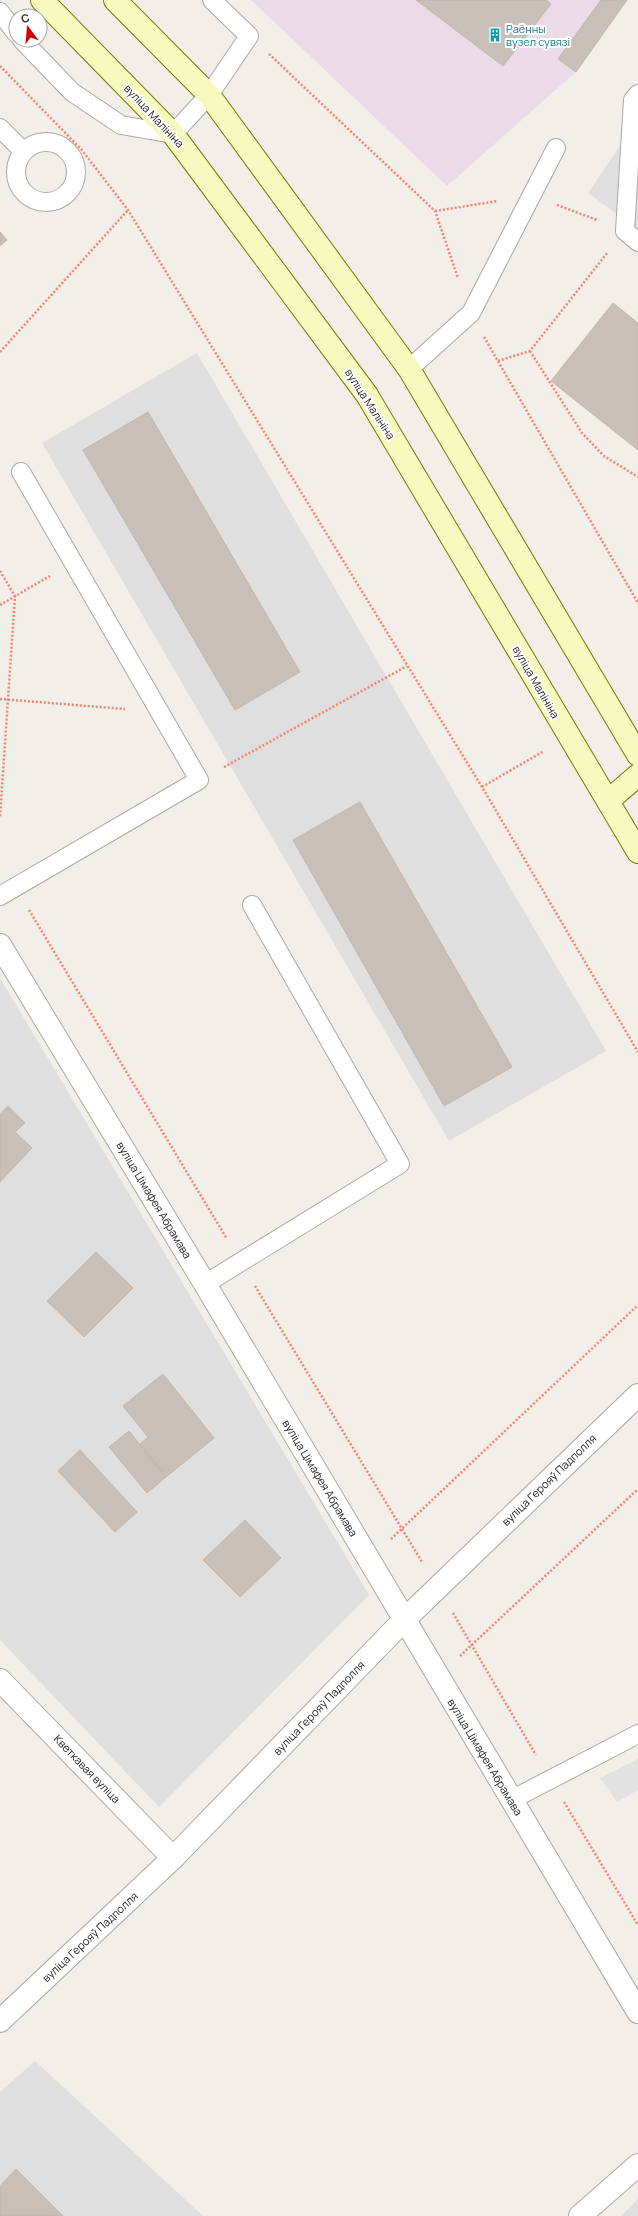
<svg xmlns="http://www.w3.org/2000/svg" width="638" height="2216" font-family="Manrope,sans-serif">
	<rect width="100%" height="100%" fill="#f2efe9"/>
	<!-- residential -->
	<g fill="#e0dfdf">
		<path d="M 638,119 L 638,229 L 588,193 Z"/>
		<path d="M 197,353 L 606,1051 L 449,1141 L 42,443 Z"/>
		<path d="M 0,978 L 369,1595 L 159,1807 L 0,1640 Z"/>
		<path d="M 35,2061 L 203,2216 L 0,2216 L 0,2092 Z"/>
		<path d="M 638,2199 L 638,2216 L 621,2216 Z"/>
	</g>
	<!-- industrial -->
	<path fill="#ebdbe8" d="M 251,0 L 627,0 L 576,72 L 447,186 Z"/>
	<!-- parking -->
	<path fill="#e2e2e2" d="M 638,1759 L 638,1790 L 617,1802 L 600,1778 Z"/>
	<!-- building -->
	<g fill="#c7bfb8" stroke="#c4b6ab">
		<path d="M 416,0 L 546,0 L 551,4 L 503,66 Z"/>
		<path d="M 601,0 L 627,0 L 576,72 L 558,59 Z"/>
		<path d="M 0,232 L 7,240 L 0,246 Z"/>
		<path d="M 613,303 L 638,323 L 638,450 L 551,381 Z"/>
		<path d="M 148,412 L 300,672 L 235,710 L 83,450 Z"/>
		<path d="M 360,802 L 512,1067 L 444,1106 L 293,840 Z"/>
		<path d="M 8,1106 L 25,1123 L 15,1132 L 32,1148 L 0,1182 L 0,1114 Z"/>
		<path d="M 96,1252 L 133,1288 L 84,1337 L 47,1301 Z"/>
		<path d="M 163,1374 L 214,1438 L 166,1477 L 139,1445 L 148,1437 L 123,1406 Z"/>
		<path d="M 129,1431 L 166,1477 L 147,1493 L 109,1447 Z"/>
		<path d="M 80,1450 L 137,1512 L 115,1532 L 58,1471 Z"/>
		<path d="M 245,1520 L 281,1558 L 240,1597 L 203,1560 Z"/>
		<path d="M 16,2169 L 63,2216 L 0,2216 L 0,2186 Z"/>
	</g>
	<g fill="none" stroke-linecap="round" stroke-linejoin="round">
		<!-- lane casing -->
		<g stroke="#a9a9a9" stroke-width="20">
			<g id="lane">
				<path d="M 0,12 L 16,33"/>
				<path d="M 22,40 L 72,92 L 121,125 L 173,134 L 209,95 L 249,36 L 212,0"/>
				<path d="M 638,94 L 633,100 L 625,231 L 638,242"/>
				<path d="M 0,128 L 23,151"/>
				<circle cx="46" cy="172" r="30"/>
				<path d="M 409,369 L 471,313 L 556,148"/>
				<path d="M 0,896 L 199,780 L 21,472"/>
				<path d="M 205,1284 L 400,1164 L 252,905"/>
				<path d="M 511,1800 L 638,1734"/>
			</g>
		</g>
		<!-- street casing -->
		<g stroke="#a9a9a9" stroke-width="24">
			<g id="street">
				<path d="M 0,945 L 205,1284 L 638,2012"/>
				<path d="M 0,1680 L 173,1858"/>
				<path d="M 0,2021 L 173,1858 L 404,1620 L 638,1395"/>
				<path d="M 580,2216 L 638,2165"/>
			</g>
		</g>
		<!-- secondary casing -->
		<g stroke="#707d05" stroke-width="24">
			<g id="secondary">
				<path d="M 42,0 L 173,134 L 367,395 L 638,852"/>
				<path d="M 115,0 L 209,95 L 409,369 L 638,755"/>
				<path d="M 608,801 L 638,775"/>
			</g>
		</g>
		<!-- path -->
		<g stroke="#fa8072" stroke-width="2.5" stroke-dasharray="2 2" stroke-linecap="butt">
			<path d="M 269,54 L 435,211 L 458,278"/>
			<path d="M 0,66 L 81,149 L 128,210 L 482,787 L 638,1052"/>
			<path d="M 557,205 L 597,220"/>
			<path d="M 435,211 L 498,201"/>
			<path d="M 484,337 L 638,603"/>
			<path d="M 530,351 L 582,433 L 604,456 L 638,477"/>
			<path d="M 0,352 L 128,210"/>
			<path d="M 498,361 L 530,351 L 608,252"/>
			<path d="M 0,571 L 15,596 L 0,817"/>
			<path d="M 0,605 L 50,576"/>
			<path d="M 0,699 L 125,709"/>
			<path d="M 224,767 L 407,666"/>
			<path d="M 482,787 L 544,751"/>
			<path d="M 29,910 L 227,1239"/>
			<path d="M 255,1286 L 422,1562"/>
			<path d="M 391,1539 L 638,1305"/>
			<path d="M 453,1613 L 536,1755"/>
			<path d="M 460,1656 L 638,1489"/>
			<path d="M 564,1802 L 638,1925"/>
		</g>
		<!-- lane -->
		<use href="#lane" stroke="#fff" stroke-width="18"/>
		<!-- street -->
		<use href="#street" stroke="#fff" stroke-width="22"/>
		<!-- secondary -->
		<use href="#secondary" stroke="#f7fabf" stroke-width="22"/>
	</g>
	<!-- icons -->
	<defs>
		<g id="building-bare" transform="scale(1.08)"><path d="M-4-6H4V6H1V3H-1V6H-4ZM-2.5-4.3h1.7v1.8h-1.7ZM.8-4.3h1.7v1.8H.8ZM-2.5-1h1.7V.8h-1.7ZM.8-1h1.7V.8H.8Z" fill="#0f9aa8" stroke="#fff" stroke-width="2.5" paint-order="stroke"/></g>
	</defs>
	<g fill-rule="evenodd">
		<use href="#building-bare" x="495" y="35"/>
	</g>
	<g text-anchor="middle" stroke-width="4" stroke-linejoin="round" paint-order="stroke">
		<!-- culture labels -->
		<g font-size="11" fill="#0d838f" stroke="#fff" text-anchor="start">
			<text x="506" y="33">Раённы<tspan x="506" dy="13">вузел сувязі</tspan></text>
		</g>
		<!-- street labels -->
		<g font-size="11" fill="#222" stroke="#fff">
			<text transform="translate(154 116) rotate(47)" y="4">вуліца Малініна</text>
			<text transform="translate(370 404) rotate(57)" y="4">вуліца Малініна</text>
			<text transform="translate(536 682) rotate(60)" y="4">вуліца Малініна</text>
			<text transform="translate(154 1200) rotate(59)" y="4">вуліца Цімафея Абрамава</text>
			<text transform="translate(320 1478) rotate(59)" y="4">вуліца Цімафея Абрамава</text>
			<text transform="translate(549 1480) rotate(-44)" y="4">вуліца Герояў Падполля</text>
			<text transform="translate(319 1708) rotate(-46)" y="4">вуліца Герояў Падполля</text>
			<text transform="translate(485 1757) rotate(59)" y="4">вуліца Цімафея Абрамава</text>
			<text transform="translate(87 1769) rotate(46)" y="4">Кветкавая вуліца</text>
			<text transform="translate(90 1937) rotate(-43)" y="4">вуліца Герояў Падполля</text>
		</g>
	</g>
	<!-- north arrow -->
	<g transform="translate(28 28) rotate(344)"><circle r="19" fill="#ffffff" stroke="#a7a7a7"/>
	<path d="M0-3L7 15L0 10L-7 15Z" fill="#d40000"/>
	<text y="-6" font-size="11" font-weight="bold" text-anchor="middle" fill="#222222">С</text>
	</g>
</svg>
